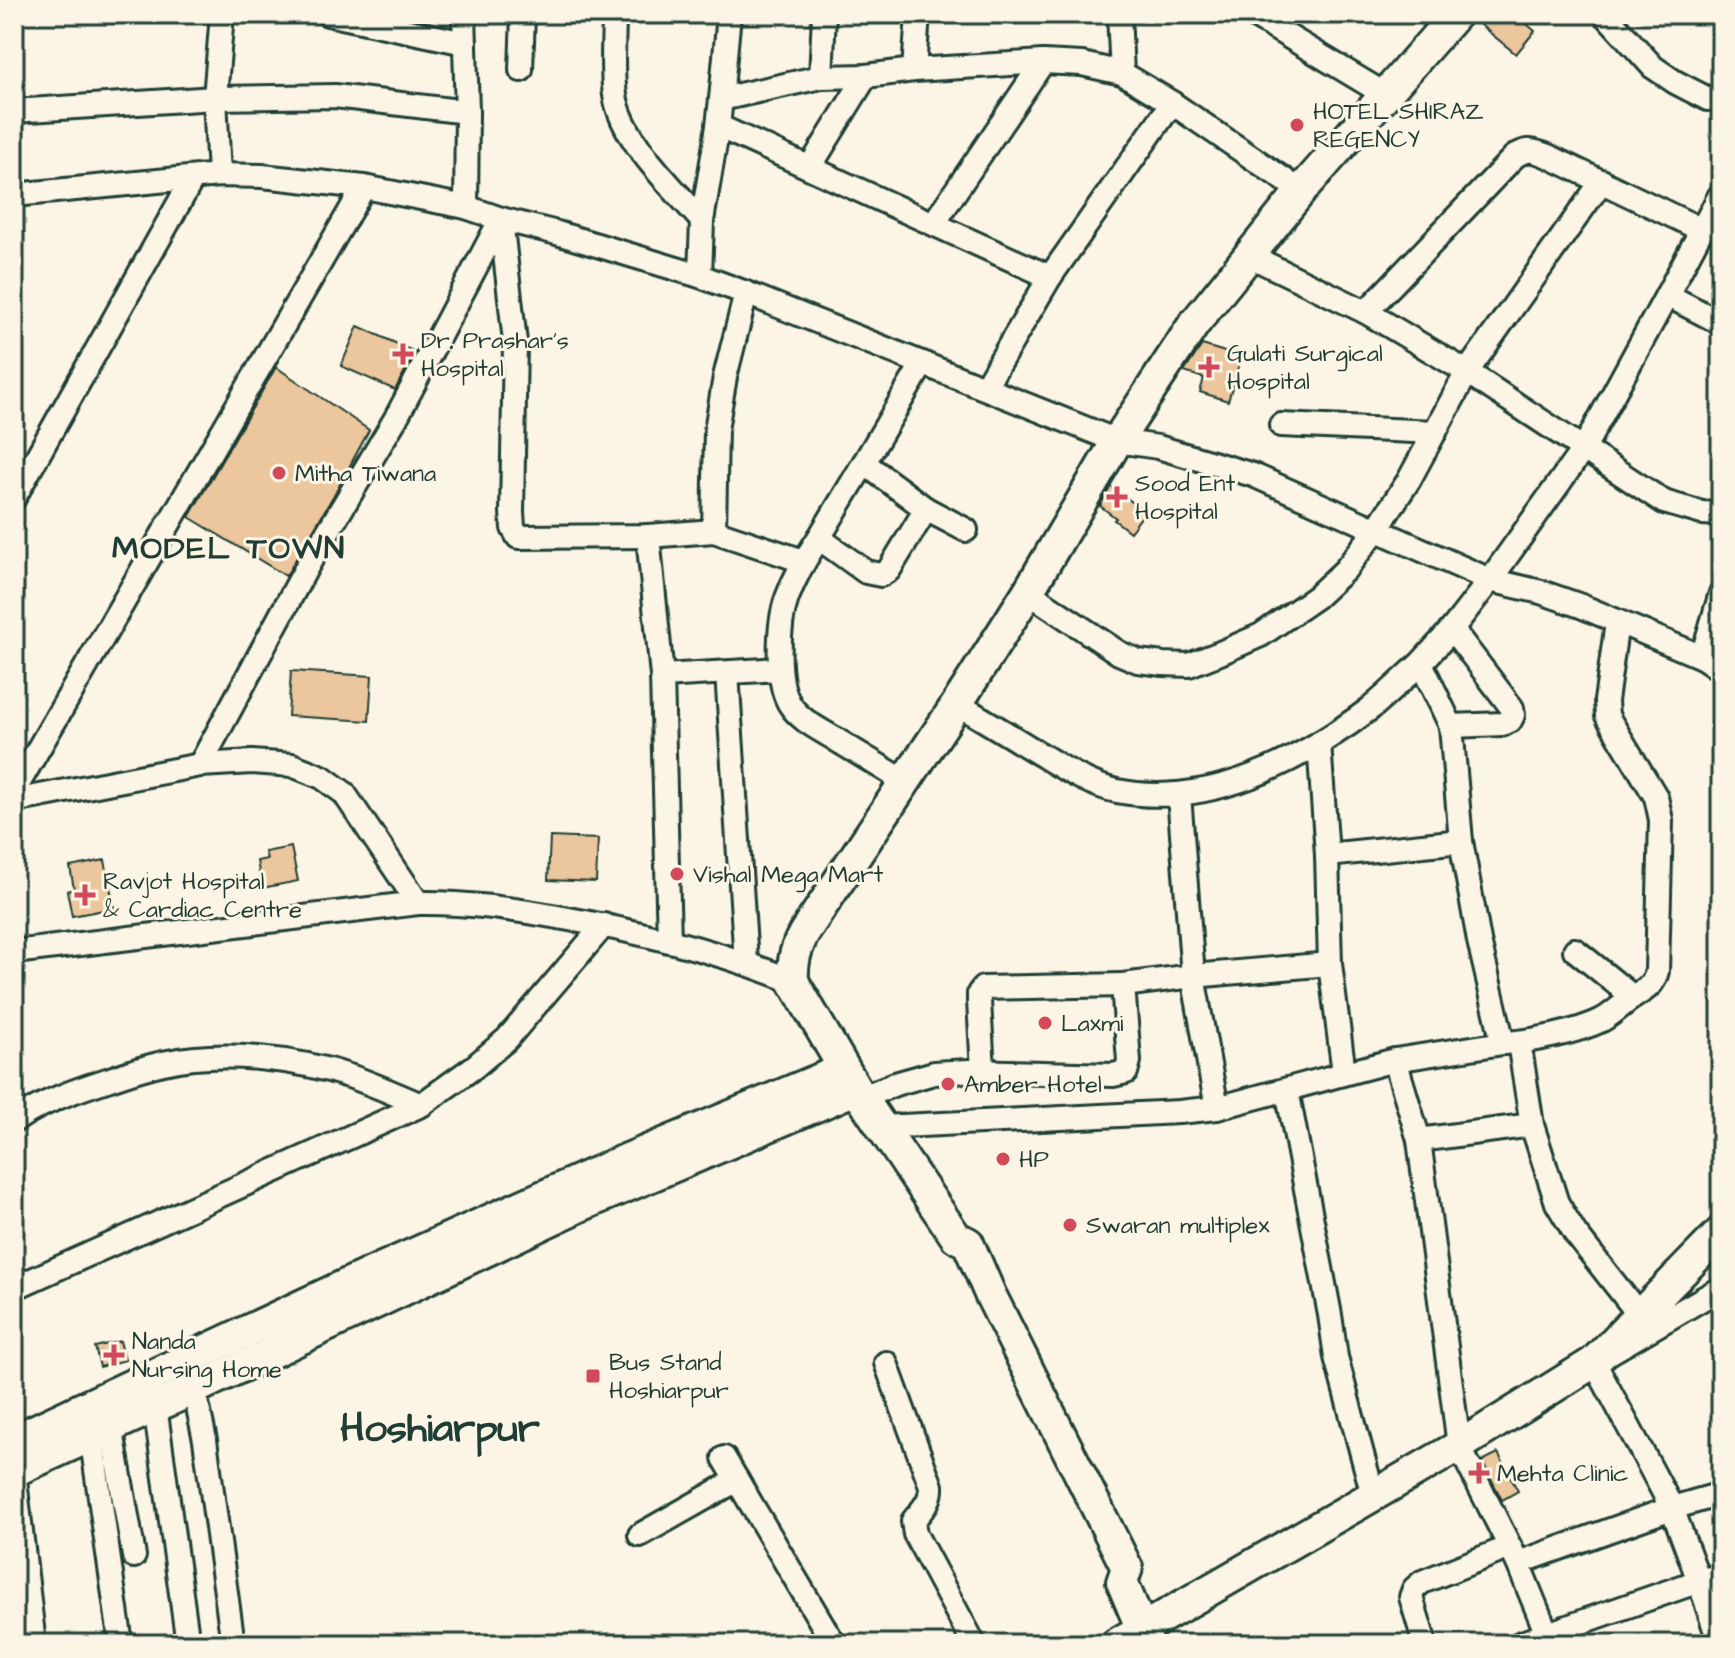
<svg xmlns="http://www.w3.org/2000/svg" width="1735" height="1658" font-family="'Architects Daughter',sans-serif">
	<rect width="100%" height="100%" fill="#fcf5e5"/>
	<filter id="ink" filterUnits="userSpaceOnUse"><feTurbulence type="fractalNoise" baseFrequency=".0125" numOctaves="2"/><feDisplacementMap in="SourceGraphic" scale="16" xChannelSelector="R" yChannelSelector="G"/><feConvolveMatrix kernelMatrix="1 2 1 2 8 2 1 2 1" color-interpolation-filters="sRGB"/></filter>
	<g filter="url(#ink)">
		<!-- building -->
		<g fill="#ecc69c" stroke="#1f3d34" stroke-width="2">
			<path d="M 1474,14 L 1515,14 L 1535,31 L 1516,54 L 1473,19 Z"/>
			<path d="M 358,326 L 415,352 L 395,390 L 341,366 Z"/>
			<path d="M 1202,345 L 1241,357 L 1228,401 L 1200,392 L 1204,378 L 1184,372 Z"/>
			<path d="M 276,367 L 369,430 L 338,488 L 286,576 L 189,517 Z"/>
			<path d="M 1111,486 L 1145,512 L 1130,532 L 1114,520 L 1116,518 L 1100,506 Z"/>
			<path d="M 291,671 L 372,676 L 369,721 L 288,716 Z"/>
			<path d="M 550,837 L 598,839 L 596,882 L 548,880 Z"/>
			<path d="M 291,847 L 298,881 L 262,888 L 257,861 L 267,859 L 265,852 Z"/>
			<path d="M 105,860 L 114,908 L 72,916 L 67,891 L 74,889 L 70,867 Z"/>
			<path d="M 120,1341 L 125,1360 L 100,1367 L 95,1347 Z"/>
			<path d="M 1498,1453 L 1518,1491 L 1502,1500 L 1482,1461 Z"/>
		</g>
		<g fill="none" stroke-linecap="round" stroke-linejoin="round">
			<!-- minor casing -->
			<g stroke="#1f3d34" stroke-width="28">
				<g id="minor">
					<path d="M 222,14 L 215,98 L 335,96 L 467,112 L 464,14"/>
					<path d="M 328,14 L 465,43"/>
					<path d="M 614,14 C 614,40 611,69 615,95 C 622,141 672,186 702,221"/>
					<path d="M 1119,14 L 1122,73"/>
					<path d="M 1251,14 L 1386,95"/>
					<path d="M 1605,14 L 1653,67 L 1675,82 L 1708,99"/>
					<path d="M 521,70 L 523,14"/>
					<path d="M 914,70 L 918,14"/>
					<path d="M 821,77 L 866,76"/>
					<path d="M 721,99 L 729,14"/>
					<path d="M 14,111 L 215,98 L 219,175"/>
					<path d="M 718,126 L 721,99 L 821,77 L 824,14"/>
					<path d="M 810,167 L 866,76 L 914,70 L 1043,62 L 1082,64 L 1122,73 L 1172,103 L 1301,191"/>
					<path d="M 14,195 L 219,175 L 262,176 L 364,187 L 466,207 L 501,219 L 557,233 L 700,276 L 746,293 L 1117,441 L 1158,447 L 1253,475 L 1490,580 L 1584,448 L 1667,295"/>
					<path d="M 1719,197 L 1667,295 L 1721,323"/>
					<path d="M 466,207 L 467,112"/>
					<path d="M 501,219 L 515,342 L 512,512 L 513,528 L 518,537 L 648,536 L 714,531 L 803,561"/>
					<path d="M 934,223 L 1043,62"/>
					<path d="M 1250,256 L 1366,312 L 1514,157 C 1527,148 1533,150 1548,156 L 1702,230"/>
					<path d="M 700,276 L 702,221 L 718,126 L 1050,277 L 1172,103"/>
					<path d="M 1366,312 L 1467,372 L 1664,502 L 1702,513 L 1721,514"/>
					<path d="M 985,387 L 1050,277"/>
					<path d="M 1281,425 L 1435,432"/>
					<path d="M 14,498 L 193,178"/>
					<path d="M 926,509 L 966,530"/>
					<path d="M 714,531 L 716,430 L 725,377 L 746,293"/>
					<path d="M 648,536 L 662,676 L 669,941"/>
					<path d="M 819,538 L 864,463"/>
					<path d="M 1028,592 L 1119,653 L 1138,661 L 1163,664 L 1189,665 L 1220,653 L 1261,635 L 1316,597 L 1345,570 L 1376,530 L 1409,480 L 1467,372 L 1602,181"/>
					<path d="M 1617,622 L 1606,701 L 1607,716 L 1656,797 L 1661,820 L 1657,971 C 1654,985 1645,990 1633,997"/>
					<path d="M 1702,657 L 1721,593"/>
					<path d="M 727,673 L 746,962"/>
					<path d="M 662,676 L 780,669"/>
					<path d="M 957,704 C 983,719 1009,735 1035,751 C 1060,766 1088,785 1117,791 C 1208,809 1301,761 1371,708 C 1388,694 1404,678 1421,663"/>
					<path d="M 1451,726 L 1503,724 L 1510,721 L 1513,715 L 1512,708 L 1452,629 L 1490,580 L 1541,592 L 1581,606 L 1702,657 L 1721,670"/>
					<path d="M 200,765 L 309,563 L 396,418 L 501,219"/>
					<path d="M 904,781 C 881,767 858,753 835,739 C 821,730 801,721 791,706 C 775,684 778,623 787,598 C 795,576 806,557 819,538 L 866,572 L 881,575 L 889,570 L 926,509 L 864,463 L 923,363"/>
					<path d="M 14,791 L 364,187"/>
					<path d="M 1179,795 L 1193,976 L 1330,964 L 1327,855 L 1319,743"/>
					<path d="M 14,801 L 200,765 L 252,762 L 292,765 L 322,777 L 344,793 L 418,903"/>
					<path d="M 1461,841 L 1479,941 L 1503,1043"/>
					<path d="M 1327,855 L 1461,841 L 1451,726 L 1421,663 L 1452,629"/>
					<path d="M 14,952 L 418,903 C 465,902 511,909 558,917 C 638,931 718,951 793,981"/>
					<path d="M 1330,964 L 1344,1073"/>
					<path d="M 1519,1042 L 1532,1125 L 1557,1203 L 1575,1233 L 1640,1316"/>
					<path d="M 1395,1060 L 1419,1140 L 1459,1446 L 1518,1563 L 1551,1644"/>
					<path d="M 983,1071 L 979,1001 L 979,993 L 983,988 L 1123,985"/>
					<path d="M 1287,1090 L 1330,1315 L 1336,1357 L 1373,1495"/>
					<path d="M 863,1097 L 895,1084 L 934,1073 L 969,1071 L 1113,1075 L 1126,1072 L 1129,1061 L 1123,985 L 1193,976 L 1217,1108 L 1395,1060 L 1503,1043 C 1530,1042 1578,1032 1602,1020 C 1613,1014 1623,1004 1633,997 L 1575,950"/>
					<path d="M 14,1121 C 44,1101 76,1090 110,1079 C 127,1073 145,1067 163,1063 C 221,1050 296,1058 352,1077 C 375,1085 398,1095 421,1105"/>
					<path d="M 882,1127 L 1179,1112 L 1217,1108"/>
					<path d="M 1419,1140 L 1532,1125"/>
					<path d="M 14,1288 L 421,1105 L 474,1067 L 507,1039 L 604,925"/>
					<path d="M 886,1363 L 931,1486 C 932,1501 922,1509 913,1521 L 915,1534 L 974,1644"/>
					<path d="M 194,1389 L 205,1440 L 233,1644"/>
					<path d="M 155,1406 L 188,1644"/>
					<path d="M 111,1426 L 134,1556"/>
					<path d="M 91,1435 L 121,1644"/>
					<path d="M 724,1458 L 834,1644"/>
					<path d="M 14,1471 L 34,1644"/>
					<path d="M 640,1535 L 737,1480"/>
					<path d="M 1518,1563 L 1672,1508 L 1721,1494"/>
					<path d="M 1425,1644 L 1411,1597 L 1414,1589 L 1422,1582 L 1510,1547"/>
					<path d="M 1519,1644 L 1699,1581 L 1672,1508 L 1594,1362 L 1721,1288"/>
					<path d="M 1720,1644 L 1699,1581 L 1721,1575"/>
				</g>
			</g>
			<!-- secondary casing -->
			<g stroke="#1f3d34" stroke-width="36">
				<g id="secondary">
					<path d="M 14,1440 L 371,1273 L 620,1162 L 844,1069"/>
					<path d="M 14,1471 L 194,1389 L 578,1207 L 856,1089"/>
					<path d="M 1116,1644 L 1459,1446 L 1594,1362 L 1721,1232"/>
					<path d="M 1148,1644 L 1122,1582 L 1127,1568 L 990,1294 L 968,1243 L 956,1237 L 856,1089 L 793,981 C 792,963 795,950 804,933 L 957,704 L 1028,592 L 1117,441 L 1194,324 L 1301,191 L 1456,14"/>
				</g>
			</g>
			<!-- minor -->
			<use href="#minor" stroke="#fcf5e5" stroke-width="22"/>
			<!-- secondary -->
			<use href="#secondary" stroke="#fcf5e5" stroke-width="30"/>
		</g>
	</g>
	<!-- markers -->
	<g fill="#d1495b" stroke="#fcf5e5" stroke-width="3">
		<circle cx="1297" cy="125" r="8"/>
		<path d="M399 342h8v8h8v8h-8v8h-8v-8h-8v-8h8z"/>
		<path d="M1205 355h8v8h8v8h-8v8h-8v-8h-8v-8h8z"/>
		<circle cx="279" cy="473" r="8"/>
		<path d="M1113 485h8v8h8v8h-8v8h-8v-8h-8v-8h8z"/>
		<circle cx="677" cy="874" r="8"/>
		<path d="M81 883h8v8h8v8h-8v8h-8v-8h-8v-8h8z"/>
		<circle cx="1045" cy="1023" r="8"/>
		<circle cx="948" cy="1084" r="8"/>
		<circle cx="1003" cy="1159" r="8"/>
		<circle cx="1070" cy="1225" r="8"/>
		<path d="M110 1343h8v8h8v8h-8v8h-8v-8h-8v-8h8z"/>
		<rect x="585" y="1368" width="16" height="16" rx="4"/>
		<path d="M1475 1461h8v8h8v8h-8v8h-8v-8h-8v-8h8z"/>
	</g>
	<g text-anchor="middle" stroke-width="6" stroke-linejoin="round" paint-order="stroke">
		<!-- poi labels -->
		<g font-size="24" fill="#1f3d34" stroke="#fcf5e5" text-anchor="start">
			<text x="1313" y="119">HOTEL SHIRAZ<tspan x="1313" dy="28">REGENCY</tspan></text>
			<text x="421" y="348">Dr. Prashar's<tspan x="421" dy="28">Hospital</tspan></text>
			<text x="1227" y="361">Gulati Surgical<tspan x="1227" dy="28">Hospital</tspan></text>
			<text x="295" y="481">Mitha Tiwana</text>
			<text x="1135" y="491">Sood Ent<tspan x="1135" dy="28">Hospital</tspan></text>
			<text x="693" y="882">Vishal Mega Mart</text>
			<text x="103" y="889">Ravjot Hospital<tspan x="103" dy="28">&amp; Cardiac Centre</tspan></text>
			<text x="1061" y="1031">Laxmi</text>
			<text x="964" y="1092">Amber Hotel</text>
			<text x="1019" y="1167">HP</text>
			<text x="1086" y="1233">Swaran multiplex</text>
			<text x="132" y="1349">Nanda<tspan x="132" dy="28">Nursing Home</tspan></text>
			<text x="609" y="1370">Bus Stand<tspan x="609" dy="28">Hoshiarpur</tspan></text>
			<text x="1497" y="1481">Mehta Clinic</text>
		</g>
		<!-- district labels -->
		<g font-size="32" font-weight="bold" letter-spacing="2" fill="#1f3d34" stroke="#fcf5e5">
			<text x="229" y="558">MODEL TOWN</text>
		</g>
		<!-- town labels -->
		<g font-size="40" font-weight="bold" fill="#1f3d34" stroke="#fcf5e5">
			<text x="440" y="1441">Hoshiarpur</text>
		</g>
	</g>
	<!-- margin -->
	<rect width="1735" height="1658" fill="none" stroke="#fcf5e5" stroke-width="48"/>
	<rect x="24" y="24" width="1687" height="1610" fill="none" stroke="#1f3d34" stroke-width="3" filter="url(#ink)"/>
</svg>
